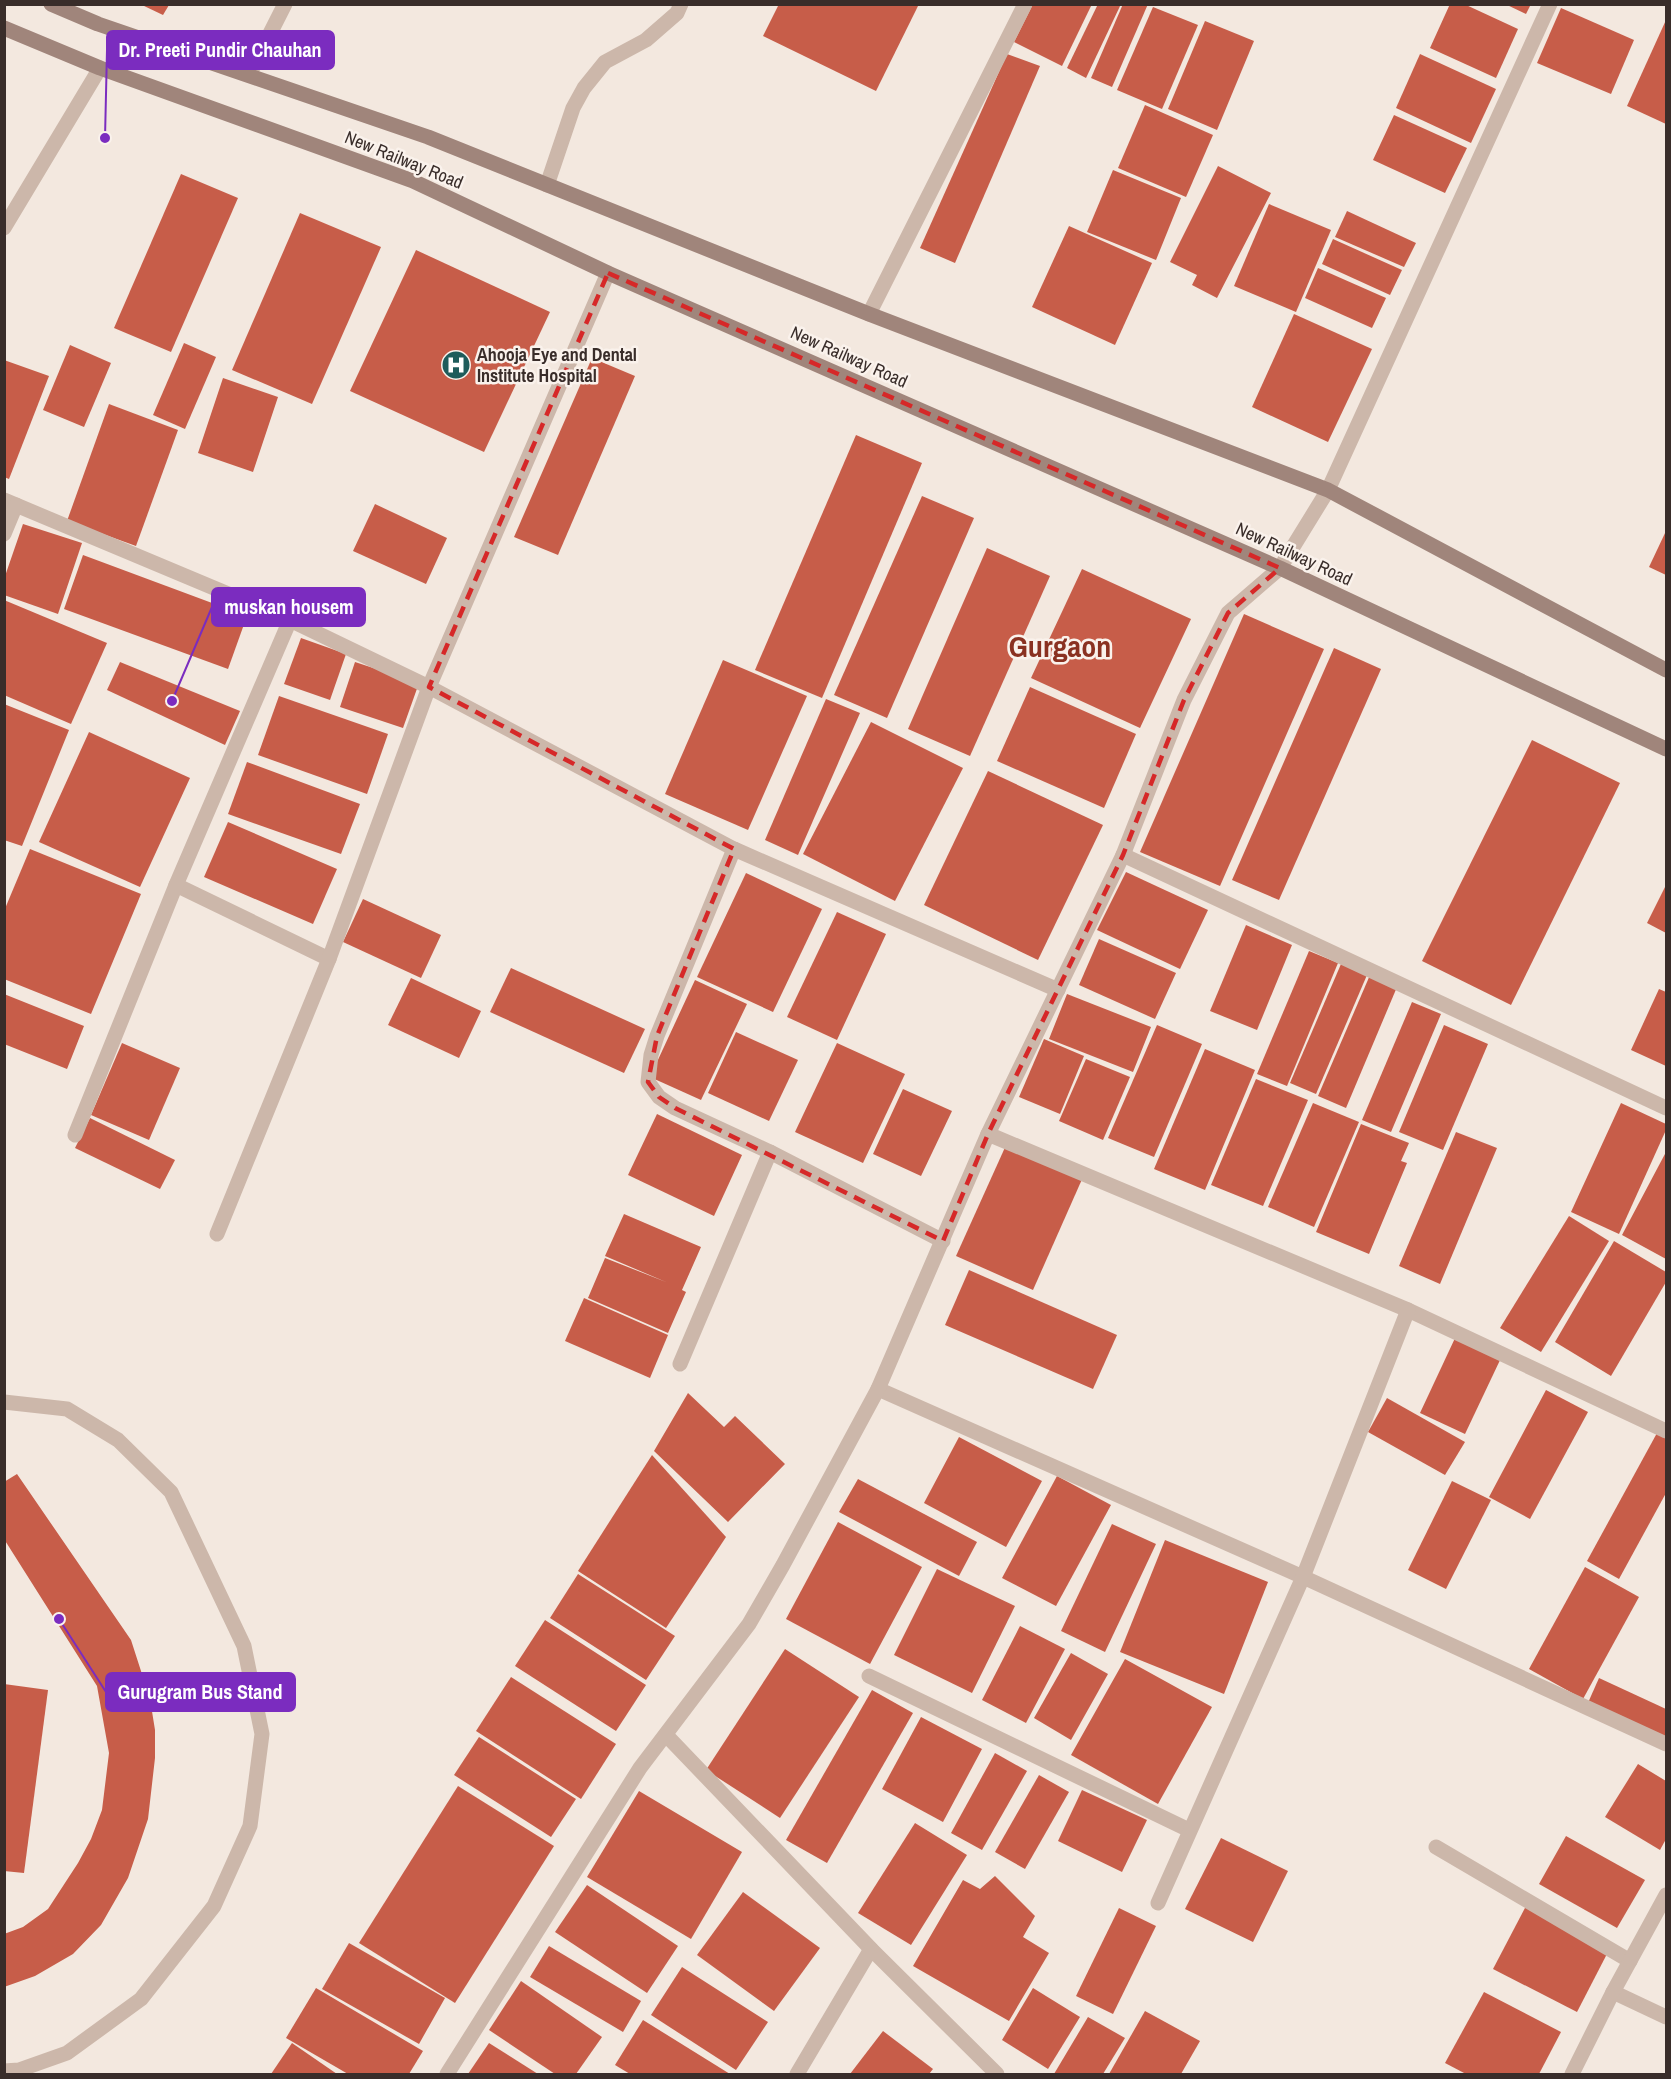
<svg xmlns="http://www.w3.org/2000/svg" width="1671" height="2079" font-family="'Archivo Narrow',sans-serif">
	<rect width="100%" height="100%" fill="#f3e8df"/>
	<!-- building -->
	<g fill="#c75d49">
		<path d="M 779,4 L 919,4 L 876,91 L 763,36 Z"/>
		<path d="M 1033,4 L 1092,4 L 1062,66 L 1014,42 Z"/>
		<path d="M 1098,4 L 1121,4 L 1086,78 L 1067,68 Z"/>
		<path d="M 1123,4 L 1148,4 L 1112,87 L 1091,78 Z"/>
		<path d="M 1450,4 L 1464,4 L 1518,29 L 1496,78 L 1430,48 Z"/>
		<path d="M 1505,4 L 1531,4 L 1526,14 Z"/>
		<path d="M 142,5 L 169,5 L 163,15 Z"/>
		<path d="M 1153,7 L 1198,25 L 1162,109 L 1117,90 Z"/>
		<path d="M 1561,8 L 1634,40 L 1611,94 L 1537,63 Z"/>
		<path d="M 1666,20 L 1666,124 L 1627,106 Z"/>
		<path d="M 1205,21 L 1254,41 L 1217,130 L 1168,109 Z"/>
		<path d="M 1007,54 L 1040,66 L 955,263 L 920,248 Z"/>
		<path d="M 1420,54 L 1496,89 L 1471,143 L 1396,108 Z"/>
		<path d="M 1145,105 L 1213,135 L 1186,197 L 1118,168 Z"/>
		<path d="M 1394,115 L 1467,148 L 1445,193 L 1373,160 Z"/>
		<path d="M 1218,166 L 1271,193 L 1217,298 L 1192,285 L 1197,275 L 1170,262 Z"/>
		<path d="M 1113,170 L 1181,198 L 1156,260 L 1087,232 Z"/>
		<path d="M 181,174 L 238,198 L 171,352 L 114,328 Z"/>
		<path d="M 1269,204 L 1331,230 L 1296,312 L 1234,286 Z"/>
		<path d="M 1347,211 L 1416,243 L 1404,267 L 1335,237 Z"/>
		<path d="M 300,213 L 381,247 L 312,404 L 232,370 Z"/>
		<path d="M 1069,226 L 1152,263 L 1115,345 L 1032,307 Z"/>
		<path d="M 1333,239 L 1402,270 L 1390,295 L 1322,264 Z"/>
		<path d="M 416,250 L 550,312 L 484,452 L 350,391 Z"/>
		<path d="M 1318,268 L 1386,298 L 1372,328 L 1305,298 Z"/>
		<path d="M 1294,314 L 1372,349 L 1328,442 L 1252,407 Z"/>
		<path d="M 184,343 L 216,357 L 185,429 L 153,415 Z"/>
		<path d="M 70,345 L 111,363 L 84,427 L 43,410 Z"/>
		<path d="M 592,358 L 635,376 L 558,555 L 514,537 Z"/>
		<path d="M 4,360 L 49,376 L 9,479 L 4,477 Z"/>
		<path d="M 223,378 L 278,397 L 253,472 L 198,453 Z"/>
		<path d="M 109,404 L 178,430 L 136,546 L 67,521 Z"/>
		<path d="M 856,435 L 922,463 L 822,698 L 755,670 Z"/>
		<path d="M 922,496 L 974,518 L 887,718 L 834,695 Z"/>
		<path d="M 375,504 L 447,538 L 426,584 L 353,551 Z"/>
		<path d="M 23,524 L 82,543 L 58,614 L 4,595 L 4,579 Z"/>
		<path d="M 1666,531 L 1666,575 L 1649,567 Z"/>
		<path d="M 987,548 L 1050,576 L 970,756 L 908,729 Z"/>
		<path d="M 83,555 L 247,616 L 228,669 L 64,609 Z"/>
		<path d="M 1082,569 L 1191,619 L 1140,728 L 1031,678 Z"/>
		<path d="M 4,600 L 107,643 L 71,724 L 4,695 Z"/>
		<path d="M 1244,614 L 1324,649 L 1220,886 L 1140,852 Z"/>
		<path d="M 301,638 L 346,654 L 330,700 L 284,684 Z"/>
		<path d="M 1334,648 L 1381,669 L 1279,900 L 1232,880 Z"/>
		<path d="M 723,660 L 807,696 L 748,830 L 665,794 Z"/>
		<path d="M 120,662 L 240,711 L 225,745 L 107,690 Z"/>
		<path d="M 355,662 L 419,683 L 403,728 L 340,707 Z"/>
		<path d="M 1030,687 L 1136,734 L 1104,808 L 997,761 Z"/>
		<path d="M 279,696 L 388,734 L 367,794 L 258,755 Z"/>
		<path d="M 826,699 L 860,713 L 798,855 L 765,840 Z"/>
		<path d="M 4,704 L 69,730 L 22,846 L 4,840 Z"/>
		<path d="M 871,722 L 963,768 L 895,901 L 803,854 Z"/>
		<path d="M 89,732 L 190,778 L 140,887 L 39,842 Z"/>
		<path d="M 1532,740 L 1620,783 L 1511,1005 L 1422,961 Z"/>
		<path d="M 247,762 L 360,804 L 341,854 L 228,814 Z"/>
		<path d="M 988,771 L 1103,825 L 1038,960 L 924,905 Z"/>
		<path d="M 228,822 L 337,869 L 313,924 L 204,877 Z"/>
		<path d="M 30,849 L 141,894 L 91,1014 L 4,979 L 4,911 Z"/>
		<path d="M 1126,872 L 1208,910 L 1180,969 L 1097,930 Z"/>
		<path d="M 746,873 L 822,909 L 773,1012 L 697,977 Z"/>
		<path d="M 1666,885 L 1666,933 L 1647,923 Z"/>
		<path d="M 363,899 L 441,935 L 421,978 L 343,942 Z"/>
		<path d="M 837,912 L 886,934 L 837,1040 L 787,1017 Z"/>
		<path d="M 1246,925 L 1292,945 L 1257,1030 L 1210,1011 Z"/>
		<path d="M 1099,939 L 1176,973 L 1155,1019 L 1079,985 Z"/>
		<path d="M 1309,951 L 1338,963 L 1287,1086 L 1257,1074 Z"/>
		<path d="M 1341,964 L 1367,975 L 1316,1094 L 1290,1083 Z"/>
		<path d="M 511,968 L 645,1029 L 624,1073 L 490,1012 Z"/>
		<path d="M 1370,975 L 1397,987 L 1346,1108 L 1318,1096 Z"/>
		<path d="M 411,978 L 481,1011 L 459,1058 L 388,1025 Z"/>
		<path d="M 695,980 L 747,1004 L 701,1100 L 650,1077 Z"/>
		<path d="M 1659,989 L 1666,992 L 1666,1066 L 1631,1050 Z"/>
		<path d="M 4,994 L 84,1026 L 67,1069 L 4,1044 Z"/>
		<path d="M 1067,994 L 1151,1027 L 1133,1072 L 1049,1039 Z"/>
		<path d="M 1412,1002 L 1441,1014 L 1391,1132 L 1362,1120 Z"/>
		<path d="M 1157,1025 L 1202,1044 L 1154,1157 L 1108,1138 Z"/>
		<path d="M 1444,1025 L 1488,1044 L 1443,1150 L 1399,1132 Z"/>
		<path d="M 736,1032 L 798,1060 L 769,1121 L 708,1093 Z"/>
		<path d="M 1044,1039 L 1084,1056 L 1060,1114 L 1019,1097 Z"/>
		<path d="M 122,1043 L 180,1068 L 149,1140 L 91,1115 Z"/>
		<path d="M 837,1043 L 905,1074 L 863,1163 L 795,1132 Z"/>
		<path d="M 1205,1049 L 1255,1070 L 1205,1190 L 1154,1169 Z"/>
		<path d="M 1086,1059 L 1130,1077 L 1103,1140 L 1059,1121 Z"/>
		<path d="M 1256,1079 L 1308,1100 L 1263,1206 L 1211,1185 Z"/>
		<path d="M 903,1089 L 952,1111 L 921,1176 L 873,1154 Z"/>
		<path d="M 1313,1103 L 1359,1122 L 1314,1227 L 1268,1207 Z"/>
		<path d="M 1621,1103 L 1666,1124 L 1666,1130 L 1619,1234 L 1571,1212 Z"/>
		<path d="M 657,1114 L 742,1155 L 714,1216 L 628,1175 Z"/>
		<path d="M 90,1118 L 175,1160 L 160,1189 L 75,1148 Z"/>
		<path d="M 1361,1124 L 1409,1143 L 1401,1161 L 1407,1163 L 1369,1254 L 1316,1232 Z"/>
		<path d="M 1456,1132 L 1497,1148 L 1440,1284 L 1399,1266 Z"/>
		<path d="M 1007,1143 L 1083,1177 L 1033,1290 L 956,1256 Z"/>
		<path d="M 1666,1152 L 1666,1259 L 1622,1235 Z"/>
		<path d="M 624,1214 L 701,1247 L 682,1290 L 686,1292 L 668,1333 L 588,1298 L 605,1258 L 666,1282 L 605,1256 Z"/>
		<path d="M 1569,1216 L 1609,1241 L 1541,1352 L 1500,1328 Z"/>
		<path d="M 1614,1241 L 1666,1272 L 1666,1282 L 1611,1376 L 1555,1342 Z"/>
		<path d="M 969,1270 L 1117,1335 L 1093,1389 L 945,1325 Z"/>
		<path d="M 584,1298 L 668,1335 L 650,1378 L 565,1341 Z"/>
		<path d="M 1456,1336 L 1501,1358 L 1465,1434 L 1420,1413 Z"/>
		<path d="M 1546,1390 L 1588,1412 L 1530,1519 L 1489,1497 Z"/>
		<path d="M 688,1393 L 724,1427 L 735,1416 L 785,1464 L 728,1522 L 654,1451 Z"/>
		<path d="M 1387,1398 L 1465,1442 L 1445,1475 L 1368,1432 Z"/>
		<path d="M 1657,1433 L 1666,1438 L 1666,1493 L 1619,1579 L 1587,1561 Z"/>
		<path d="M 959,1437 L 1042,1481 L 1006,1547 L 924,1503 Z"/>
		<path d="M 652,1455 L 726,1537 L 666,1628 L 578,1571 Z"/>
		<path d="M 17,1474 L 131,1640 L 150,1699 L 155,1730 L 155,1758 L 148,1819 L 128,1878 L 101,1925 L 73,1954 L 35,1976 L 4,1987 L 4,1934 L 23,1927 L 48,1909 L 78,1863 L 91,1839 L 102,1810 L 109,1753 L 97,1686 L 4,1539 L 4,1482 Z"/>
		<path d="M 1057,1476 L 1111,1505 L 1056,1606 L 1002,1578 Z"/>
		<path d="M 858,1479 L 977,1542 L 959,1576 L 839,1512 Z"/>
		<path d="M 1452,1481 L 1491,1500 L 1446,1589 L 1408,1570 Z"/>
		<path d="M 838,1522 L 922,1567 L 870,1664 L 786,1619 Z"/>
		<path d="M 1112,1524 L 1156,1544 L 1105,1652 L 1061,1631 Z"/>
		<path d="M 1165,1540 L 1268,1582 L 1224,1694 L 1120,1652 Z"/>
		<path d="M 1585,1567 L 1639,1597 L 1583,1699 L 1529,1669 Z"/>
		<path d="M 937,1569 L 1015,1606 L 972,1693 L 894,1655 Z"/>
		<path d="M 578,1574 L 675,1636 L 646,1680 L 550,1618 Z"/>
		<path d="M 545,1620 L 646,1685 L 616,1731 L 515,1666 Z"/>
		<path d="M 1020,1626 L 1065,1649 L 1026,1723 L 982,1700 Z"/>
		<path d="M 785,1649 L 859,1697 L 780,1818 L 706,1770 Z"/>
		<path d="M 1071,1653 L 1108,1674 L 1071,1740 L 1034,1718 Z"/>
		<path d="M 1125,1659 L 1212,1707 L 1158,1804 L 1071,1755 Z"/>
		<path d="M 511,1677 L 616,1744 L 581,1799 L 476,1731 Z"/>
		<path d="M 1599,1678 L 1666,1709 L 1666,1741 L 1587,1705 Z"/>
		<path d="M 4,1684 L 48,1690 L 24,1873 L 4,1871 Z"/>
		<path d="M 872,1690 L 913,1713 L 827,1863 L 786,1840 Z"/>
		<path d="M 921,1717 L 982,1749 L 943,1822 L 882,1789 Z"/>
		<path d="M 479,1737 L 576,1799 L 551,1837 L 454,1775 Z"/>
		<path d="M 995,1753 L 1027,1771 L 982,1850 L 951,1833 Z"/>
		<path d="M 1638,1764 L 1666,1781 L 1666,1839 L 1660,1850 L 1605,1817 Z"/>
		<path d="M 1039,1775 L 1069,1792 L 1025,1869 L 995,1852 Z"/>
		<path d="M 458,1786 L 554,1846 L 455,2003 L 359,1943 Z"/>
		<path d="M 1082,1790 L 1147,1820 L 1122,1872 L 1058,1841 Z"/>
		<path d="M 639,1791 L 742,1852 L 691,1939 L 587,1877 Z"/>
		<path d="M 915,1823 L 967,1855 L 911,1945 L 858,1913 Z"/>
		<path d="M 1566,1836 L 1645,1880 L 1617,1928 L 1539,1884 Z"/>
		<path d="M 1221,1838 L 1288,1871 L 1253,1942 L 1185,1909 Z"/>
		<path d="M 995,1876 L 1035,1916 L 1023,1937 L 1049,1953 L 1009,2021 L 913,1966 L 963,1880 L 980,1889 Z"/>
		<path d="M 587,1885 L 678,1946 L 647,1993 L 555,1932 Z"/>
		<path d="M 743,1892 L 820,1948 L 774,2011 L 697,1955 Z"/>
		<path d="M 1526,1906 L 1609,1950 L 1577,2012 L 1493,1969 Z"/>
		<path d="M 1119,1908 L 1156,1926 L 1113,2014 L 1076,1996 Z"/>
		<path d="M 349,1943 L 445,1998 L 419,2044 L 322,1989 Z"/>
		<path d="M 549,1946 L 641,2001 L 623,2032 L 530,1977 Z"/>
		<path d="M 682,1967 L 768,2022 L 736,2070 L 651,2015 Z"/>
		<path d="M 521,1981 L 602,2037 L 576,2074 L 555,2074 L 489,2030 Z"/>
		<path d="M 316,1988 L 423,2051 L 409,2074 L 348,2074 L 286,2038 Z"/>
		<path d="M 1033,1988 L 1080,2017 L 1048,2069 L 1002,2040 Z"/>
		<path d="M 1484,1992 L 1561,2032 L 1539,2074 L 1466,2074 L 1445,2063 Z"/>
		<path d="M 1145,2011 L 1200,2041 L 1181,2074 L 1109,2074 Z"/>
		<path d="M 1088,2017 L 1125,2038 L 1103,2074 L 1054,2074 Z"/>
		<path d="M 643,2020 L 730,2074 L 630,2074 L 615,2065 Z"/>
		<path d="M 883,2031 L 933,2069 L 929,2074 L 850,2074 Z"/>
		<path d="M 292,2043 L 337,2074 L 271,2074 Z"/>
		<path d="M 489,2043 L 538,2074 L 468,2074 Z"/>
	</g>
	<g fill="none" stroke-linecap="round" stroke-linejoin="round">
		<!-- lane -->
		<g stroke="#ccb7aa" stroke-width="15">
			<path d="M 547,185 L 573,108 L 584,88 L 605,62 L 646,40 L 677,13 L 681,4"/>
			<path d="M 4,1402 L 67,1409 L 118,1440 L 171,1492 L 244,1646 L 262,1734 L 250,1826 L 214,1906 L 141,1999 L 67,2053 L 19,2070 L 4,2071"/>
		</g>
		<!-- street -->
		<g stroke="#ccb7aa" stroke-width="15">
			<path d="M 249,75 L 285,4"/>
			<path d="M 4,228 L 100,68"/>
			<path d="M 869,314 L 1025,4"/>
			<path d="M 4,500 L 290,620 L 429,687 L 734,849 L 1058,990"/>
			<path d="M 4,534 L 16,505"/>
			<path d="M 734,849 L 657,1036 L 651,1055 L 648,1082 L 659,1097 L 675,1108 L 770,1152 L 943,1241"/>
			<path d="M 1123,855 L 1666,1108"/>
			<path d="M 176,885 L 329,959"/>
			<path d="M 988,1134 L 1408,1310 L 1666,1431"/>
			<path d="M 75,1135 L 176,885 L 290,620"/>
			<path d="M 217,1234 L 329,959 L 429,687 L 608,273"/>
			<path d="M 680,1364 L 770,1152"/>
			<path d="M 878,1389 L 1303,1577 L 1666,1744"/>
			<path d="M 869,1676 L 1189,1830"/>
			<path d="M 667,1736 L 871,1949 L 997,2074"/>
			<path d="M 1436,1847 L 1630,1961"/>
			<path d="M 1158,1903 L 1303,1577 L 1408,1310"/>
			<path d="M 1613,1992 L 1666,2017"/>
			<path d="M 447,2074 L 640,1768 L 749,1624 L 783,1565 L 878,1389 L 988,1134 L 1123,855 L 1184,700 L 1228,613 L 1280,568 L 1328,490 L 1550,4"/>
			<path d="M 797,2074 L 871,1949"/>
			<path d="M 1572,2074 L 1613,1992 L 1666,1895"/>
		</g>
		<!-- secondary -->
		<g stroke="#a0857b" stroke-width="15">
			<path d="M 51,4 L 98,24 L 428,137 L 869,314 L 1328,490 L 1666,670"/>
			<path d="M 4,28 L 100,68 L 413,181 L 608,273 L 1280,568 L 1666,749"/>
		</g>
	</g>
	<!-- marked area -->
	<path fill="none" stroke="#d62828" stroke-width="4.5" stroke-dasharray="12 8" stroke-linejoin="round" d="M 608,273 L 1280,568 L 1228,613 L 1184,700 L 1123,855 L 988,1134 L 943,1241 L 675,1108 L 659,1097 L 648,1082 L 657,1036 L 734,849 L 429,687 Z"/>
	<!-- icons -->
	<defs>
		<g id="hospital-disc" transform="scale(1.5)"><circle r="9.5" fill="#1e5c5b" stroke="#faf2ec"/><path d="M-5-5h3v3.5h4V-5h3V5h-3V1.5h-4V5h-3Z" fill="#fff"/></g>
	</defs>
	<g fill-rule="evenodd">
		<use href="#hospital-disc" x="456" y="365"/>
	</g>
	<g text-anchor="middle" stroke-width="5" stroke-linejoin="round" paint-order="stroke">
		<!-- street labels -->
		<g font-size="18" fill="#392d2a" stroke="#faf2ec">
			<text transform="translate(404 160) rotate(22)" y="6">New Railway Road</text>
			<text transform="translate(849 357) rotate(24)" y="6">New Railway Road</text>
			<text transform="translate(1294 554) rotate(25)" y="6">New Railway Road</text>
		</g>
		<!-- poi labels -->
		<g font-size="18" font-weight="bold" fill="#392d2a" stroke="#faf2ec" text-anchor="start">
			<text x="477" y="361">Ahooja Eye and Dental<tspan x="477" dy="21">Institute Hospital</tspan></text>
		</g>
		<!-- town labels -->
		<g font-size="30" font-weight="bold" fill="#8a3121" stroke="#faf2ec">
			<text x="1060" y="657">Gurgaon</text>
		</g>
	</g>
	<!-- callouts -->
	<path fill="none" stroke="#7b2cbf" stroke-width="2" d="M105 138L107 50M172 701L212 607M59 1619L106 1692"/>
	<g fill="#7b2cbf" stroke="#faf2ec" stroke-width="2">
		<circle cx="105" cy="138" r="6"/>
		<circle cx="172" cy="701" r="6"/>
		<circle cx="59" cy="1619" r="6"/>
	</g>
	<g fill="#7b2cbf" stroke="#7b2cbf" stroke-width="2">
		<rect x="107" y="31" width="227" height="38" rx="6"/>
		<rect x="212" y="588" width="153" height="38" rx="6"/>
		<rect x="106" y="1673" width="189" height="38" rx="6"/>
	</g>
	<g font-size="20" text-anchor="middle" font-weight="bold" fill="#fff">
		<text x="220" y="57">Dr. Preeti Pundir Chauhan</text>
		<text x="289" y="614">muskan housem</text>
		<text x="200" y="1699">Gurugram Bus Stand</text>
	</g>
	<!-- border -->
	<rect width="1671" height="2079" fill="none" stroke="#392d2a" stroke-width="12"/>
</svg>
